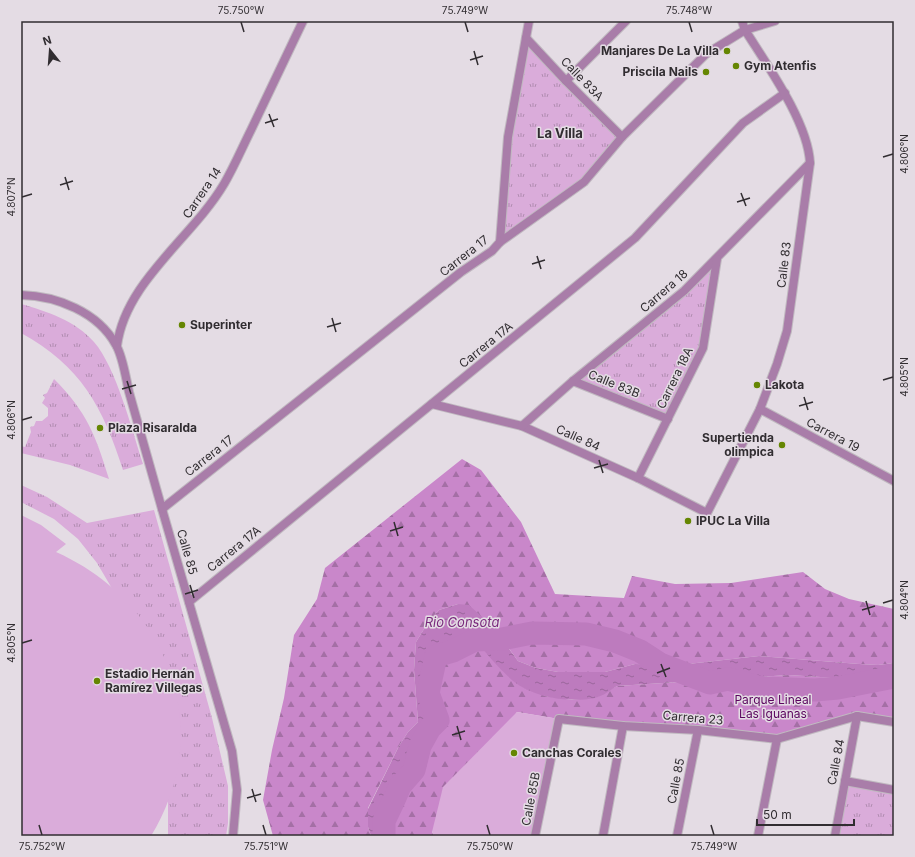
<svg xmlns="http://www.w3.org/2000/svg" width="915" height="857" font-family="Inter,sans-serif">
	<defs>
		<pattern id="grass-tufts" width="24" height="20" patternUnits="userSpaceOnUse"><rect width="24" height="20" fill="#daacda"/><path d="M3 7l-1-3M5 7V3M7 7l1-3M15 17l-1-3M17 17v-4M19 17l1-3" fill="none" stroke="#b18cb1"/></pattern>
		<pattern id="forest-firs" width="22" height="20" patternUnits="userSpaceOnUse"><rect width="22" height="20" fill="#c987ca"/><path d="M5 1l3.5 6h-7zM16 11l3.5 6h-7z" fill="#a46fa5"/></pattern>
		<pattern id="water-ripples" width="26" height="14" patternUnits="userSpaceOnUse"><rect width="26" height="14" fill="#bd7bbe"/><path d="M2 4q2-2 4 0t4 0M15 11q2-2 4 0t4 0" fill="none" stroke="#9a659b"/></pattern>
	</defs>
	<rect width="100%" height="100%" fill="#e4dce4"/>
	<!-- grass -->
	<g fill="url(#grass-tufts)">
		<path d="M 526,38 L 622,137 L 584,182 L 500,242 L 508,137 Z"/>
		<path d="M 717,259 L 707,330 L 668,419 L 573,381 Z"/>
		<path d="M 21,304 C 46,311 76,321 94,342 C 116,367 132,430 143,464 L 123,470 C 103,407 81,366 21,333 Z"/>
		<path d="M 54,379 C 87,412 96,436 109,479 L 70,465 L 21,453 L 21,446 L 25,447 L 31,432 L 30,427 L 34,426 L 36,421 L 42,421 L 48,416 L 48,408 L 42,403 L 45,398 L 43,395 L 47,393 Z"/>
		<path d="M 21,485 L 47,497 L 87,523 L 154,510 L 212,718 L 228,786 L 228,823 L 226,836 L 168,836 L 168,774 L 117,597 L 97,563 L 78,539 L 54,519 L 21,502 Z"/>
		<path d="M 845,781 L 894,790 L 894,836 L 835,836 Z"/>
	</g>
	<!-- forest -->
	<g fill="url(#forest-firs)">
		<path d="M 462,459 L 481,470 L 521,522 L 555,594 L 624,598 L 632,576 L 675,584 L 731,583 L 803,572 L 825,589 L 849,599 L 894,609 L 894,663 L 878,665 L 859,664 L 759,656 L 679,665 L 635,664 L 605,672 L 558,672 L 536,668 L 518,661 L 502,639 L 458,604 L 439,610 L 429,621 L 416,642 L 414,670 L 418,722 L 408,732 L 399,746 L 368,808 L 368,827 L 371,836 L 273,836 L 263,800 L 272,750 L 284,698 L 294,635 L 317,599 L 325,568 Z"/>
		<path d="M 456,639 L 475,640 L 484,650 L 545,696 L 572,700 L 597,697 L 617,686 L 788,675 L 837,678 L 894,684 L 894,722 L 857,716 L 777,739 L 559,719 L 517,712 L 432,832 L 434,836 L 393,836 L 394,800 L 420,746 L 444,708 C 434,679 421,655 456,639 Z"/>
	</g>
	<!-- garden -->
	<g fill="#daacda">
		<path d="M 21,515 L 41,525 L 66,544 L 56,552 C 168,602 217,728 151,836 L 21,836 Z"/>
		<path d="M 517,712 L 559,719 L 535,836 L 434,836 L 432,832 L 443,787 Z"/>
	</g>
	<!-- water -->
	<path fill="url(#water-ripples)" d="M 458,604 L 469,605 L 492,626 L 518,661 L 536,668 L 558,672 L 605,672 L 635,664 L 679,665 L 759,656 L 859,664 L 878,665 L 894,663 L 894,684 L 837,678 L 788,675 L 617,686 C 611,690 603,696 595,698 C 569,703 534,698 513,681 C 499,669 487,654 475,640 L 456,639 L 443,645 L 436,656 L 432,671 L 444,708 L 420,746 L 394,800 L 393,836 L 371,836 L 368,827 L 368,809 L 399,746 L 408,732 L 418,722 L 414,670 L 416,642 L 429,621 L 439,610 Z"/>
	<g fill="none" stroke-linecap="round" stroke-linejoin="round">
		<!-- river -->
		<path stroke="#bd7bbe" stroke-width="23" d="M 384,836 L 384,821 L 394,800 L 400,786 L 414,770 L 420,746 L 430,728 L 438,720 L 428,693 L 436,656 L 453,651 L 475,640 L 502,639 L 532,633 L 586,634 L 615,641 L 640,651 L 660,664 L 710,683 L 728,679 L 763,688 L 815,690 L 838,688 L 894,677"/>
		<!-- minor casing -->
		<g stroke="#c0b9c0" stroke-width="10">
			<g id="minor">
				<path d="M 526,38 L 566,81 L 622,137"/>
				<path d="M 566,81 L 626,21"/>
				<path d="M 500,242 L 508,137 L 529,21"/>
				<path d="M 117,346 C 125,282 192,238 224,184 C 234,167 242,148 251,130 C 268,94 286,57 303,21"/>
				<path d="M 573,381 L 668,419"/>
				<path d="M 432,404 L 522,426 L 638,478 L 707,513 L 760,409"/>
				<path d="M 522,426 L 573,381 L 684,291 L 810,163"/>
				<path d="M 638,478 L 703,348 L 717,259"/>
				<path d="M 162,509 L 232,751 L 237,790 L 233,836"/>
				<path d="M 189,602 L 635,238 L 743,123 L 785,93"/>
				<path d="M 845,781 L 894,790"/>
				<path d="M 535,836 L 559,719 L 623,726 L 698,730 L 777,739 L 857,716 L 894,722"/>
				<path d="M 603,836 L 623,726"/>
				<path d="M 677,836 L 698,730"/>
				<path d="M 758,836 L 777,739"/>
				<path d="M 835,836 L 857,716"/>
			</g>
		</g>
		<!-- tertiary casing -->
		<g stroke="#c0b9c0" stroke-width="10">
			<g id="tertiary">
				<path d="M 742,21 L 745,30 C 767,65 808,122 810,163 L 787,331 L 777,364 L 760,409 L 894,481"/>
				<path d="M 21,295 C 57,296 98,312 116,345 C 123,357 126,379 129,392 C 140,431 151,470 162,509 L 461,272 L 492,251 L 500,242 L 584,182 L 622,137 L 706,54 L 745,30 L 775,21"/>
			</g>
		</g>
		<!-- minor -->
		<use href="#minor" stroke="#a97da9" stroke-width="8"/>
		<!-- tertiary -->
		<use href="#tertiary" stroke="#a97da9" stroke-width="8"/>
	</g>
	<!-- ticks -->
	<path fill="none" stroke="#312d31" stroke-width="1.5" d="M 241,22 L 244,32M 465,22 L 468,32M 689,22 L 692,32M 474,51 L 478,65M 470,60 L 483,56M 269,114 L 274,127M 265,123 L 278,119M 883,157 L 893,154M 65,177 L 69,190M 60,185 L 73,181M 741,193 L 746,206M 22,197 L 32,194M 737,202 L 750,198M 537,256 L 541,269M 532,264 L 545,260M 332,318 L 336,332M 327,327 L 341,323M 883,380 L 893,377M 127,381 L 131,394M 122,389 L 136,385M 804,397 L 808,410M 799,406 L 813,402M 22,420 L 32,417M 599,460 L 603,473M 594,468 L 608,464M 394,522 L 398,536M 390,531 L 403,527M 190,585 L 194,598M 185,594 L 198,590M 866,601 L 870,615M 883,603 L 893,600M 862,610 L 875,606M 22,643 L 32,640M 661,664 L 666,677M 657,673 L 670,668M 457,726 L 461,740M 452,735 L 465,731M 252,789 L 256,802M 247,798 L 261,794M 39,825 L 42,835M 263,825 L 266,835M 487,825 L 490,835M 711,825 L 714,835"/>
	<!-- markers -->
	<g fill="#658602" stroke="#e4dce4" stroke-width="1.5">
		<circle cx="727" cy="51" r="4"/>
		<circle cx="736" cy="66" r="4"/>
		<circle cx="706" cy="72" r="4"/>
		<circle cx="182" cy="325" r="4"/>
		<circle cx="757" cy="385" r="4"/>
		<circle cx="100" cy="428" r="4"/>
		<circle cx="782" cy="445" r="4"/>
		<circle cx="688" cy="521" r="4"/>
		<circle cx="97" cy="681" r="4"/>
		<circle cx="514" cy="753" r="4"/>
	</g>
	<g text-anchor="middle" stroke-width="3" stroke-linejoin="round" paint-order="stroke">
		<!-- poi labels -->
		<g font-size="12" font-weight="bold" fill="#312d31" stroke="#e4dce4" text-anchor="start">
			<text x="719" y="55" text-anchor="end">Manjares De La Villa</text>
			<text x="744" y="70">Gym Atenfis</text>
			<text x="698" y="76" text-anchor="end">Priscila Nails</text>
			<text x="190" y="329">Superinter</text>
			<text x="765" y="389">Lakota</text>
			<text x="108" y="432">Plaza Risaralda</text>
			<text x="774" y="442" text-anchor="end">Supertienda<tspan x="774" dy="14">olimpica</tspan></text>
			<text x="696" y="525">IPUC La Villa</text>
			<text x="105" y="678">Estadio Hernán<tspan x="105" dy="14">Ramírez Villegas</tspan></text>
			<text x="522" y="757">Canchas Corales</text>
		</g>
		<!-- street labels -->
		<g font-size="12" fill="#312d31" stroke="#e4dce4">
			<text transform="translate(582 79) rotate(46)" y="4">Calle 83A</text>
			<text transform="translate(202 193) rotate(-56)" y="4">Carrera 14</text>
			<text transform="translate(464 256) rotate(-38)" y="4">Carrera 17</text>
			<text transform="translate(784 265) rotate(-83)" y="4">Calle 83</text>
			<text transform="translate(664 291) rotate(-41)" y="4">Carrera 18</text>
			<text transform="translate(486 345) rotate(-39)" y="4">Carrera 17A</text>
			<text transform="translate(675 378) rotate(-64)" y="4">Carrera 18A</text>
			<text transform="translate(614 384) rotate(22)" y="4">Calle 83B</text>
			<text transform="translate(833 435) rotate(28)" y="4">Carrera 19</text>
			<text transform="translate(578 438) rotate(24)" y="4">Calle 84</text>
			<text transform="translate(209 456) rotate(-38)" y="4">Carrera 17</text>
			<text transform="translate(234 549) rotate(-39)" y="4">Carrera 17A</text>
			<text transform="translate(187 552) rotate(74)" y="4">Calle 85</text>
			<text transform="translate(693 718) rotate(5)" y="4">Carrera 23</text>
			<text transform="translate(836 762) rotate(-79)" y="4">Calle 84</text>
			<text transform="translate(676 781) rotate(-79)" y="4">Calle 85</text>
			<text transform="translate(531 799) rotate(-79)" y="4">Calle 85B</text>
		</g>
		<!-- park labels -->
		<g font-size="12" fill="#5a045e" stroke="#e4dce4">
			<text x="773" y="704">Parque Lineal<tspan x="773" dy="14">Las Iguanas</tspan></text>
		</g>
		<!-- neighbourhood labels -->
		<g font-size="13" font-weight="bold" fill="#312d31" stroke="#e4dce4">
			<text x="560" y="138">La Villa</text>
		</g>
		<!-- water labels -->
		<g font-size="13" font-style="italic" fill="#79297c" stroke="#e4dce4">
			<text x="462" y="627">Rio Consota</text>
		</g>
	</g>
	<!-- border -->
	<rect width="915" height="857" fill="none" stroke="#e4dce4" stroke-width="44"/>
	<!-- north arrow -->
	<g transform="translate(50 50) rotate(343)" stroke="#e4dce4" stroke-width="3" paint-order="stroke">
	<path d="M0-3L7 15L0 10L-7 15Z" fill="#312d31"/>
	<text y="-6" font-size="11" font-weight="bold" text-anchor="middle" fill="#312d31">N</text>
	</g>
	<!-- scale -->
	<path d="M757 819v6h97v-6" fill="none" stroke="#312d31" stroke-width="2"/>
	<text x="763" y="819" font-size="12" fill="#312d31" stroke="#e4dce4" stroke-width="3" paint-order="stroke">50 m</text>
	<rect x="22" y="22" width="871" height="813" fill="none" stroke="#312d31" stroke-width="1.5"/>
	<g font-size="10" text-anchor="middle" fill="#312d31">
		<text x="241" y="14">75.750°W</text>
		<text x="465" y="14">75.749°W</text>
		<text x="689" y="14">75.748°W</text>
		<text transform="translate(904 154) rotate(-90)" y="4">4.806°N</text>
		<text transform="translate(11 197) rotate(-90)" y="4">4.807°N</text>
		<text transform="translate(904 377) rotate(-90)" y="4">4.805°N</text>
		<text transform="translate(11 420) rotate(-90)" y="4">4.806°N</text>
		<text transform="translate(904 600) rotate(-90)" y="4">4.804°N</text>
		<text transform="translate(11 643) rotate(-90)" y="4">4.805°N</text>
		<text x="42" y="850">75.752°W</text>
		<text x="266" y="850">75.751°W</text>
		<text x="490" y="850">75.750°W</text>
		<text x="714" y="850">75.749°W</text>
	</g>
</svg>
